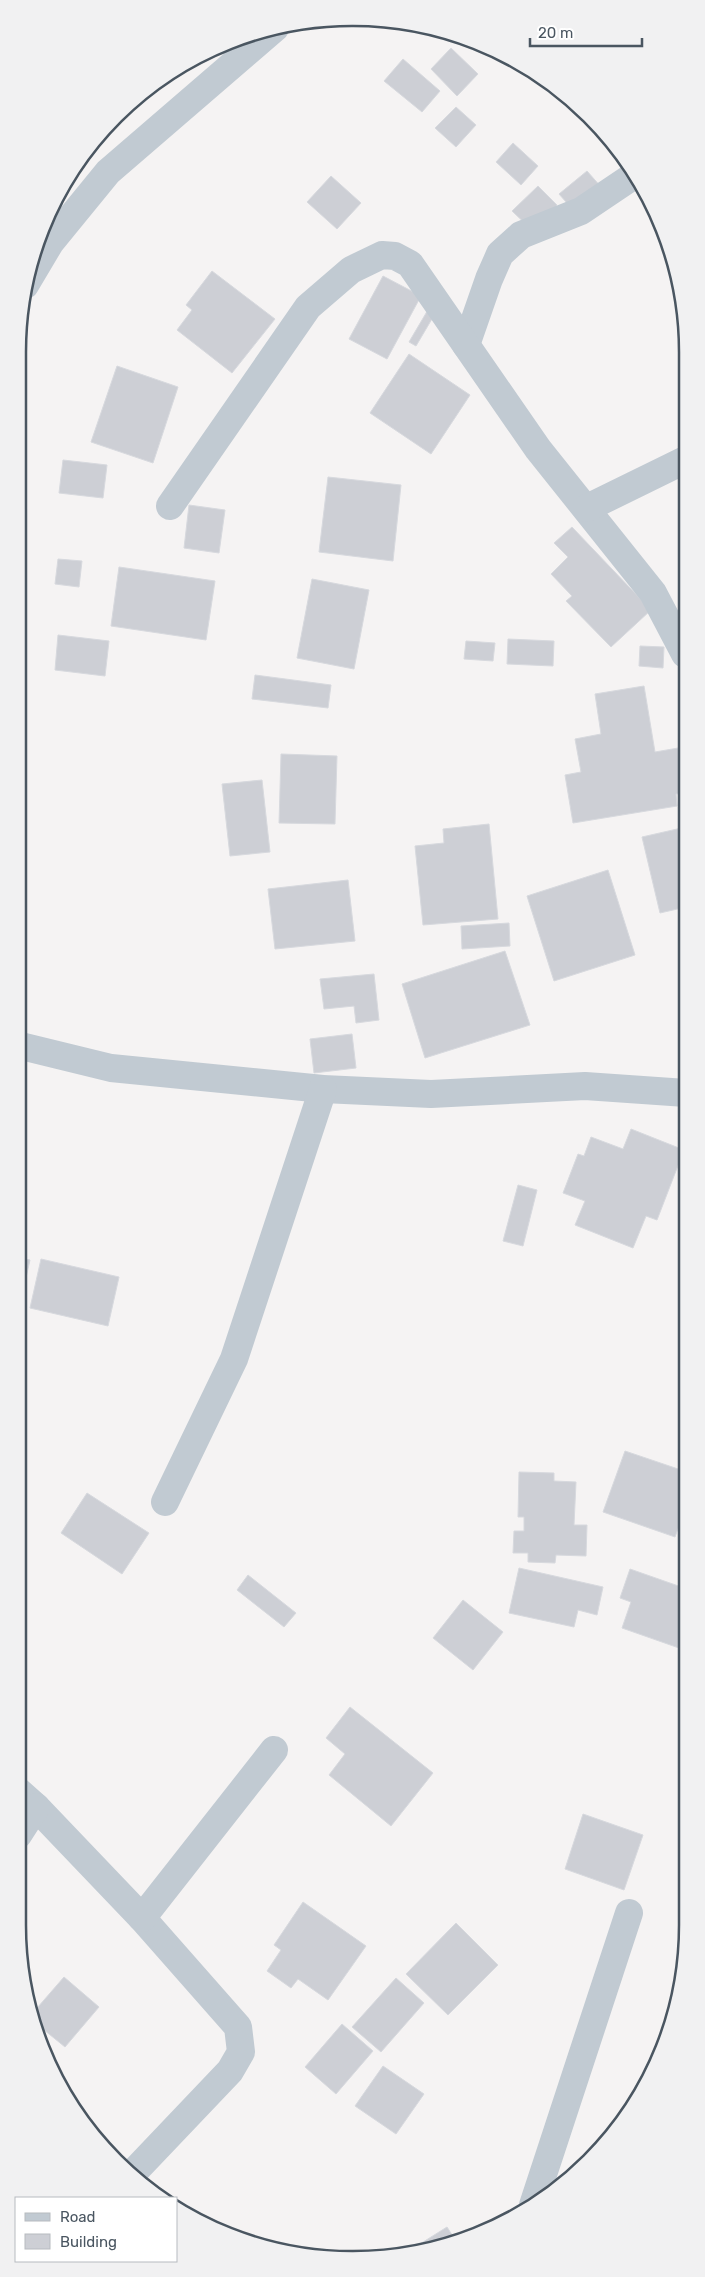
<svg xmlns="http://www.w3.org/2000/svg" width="705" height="2277" font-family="Rubik,sans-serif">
	<rect width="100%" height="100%" fill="#f5f3f3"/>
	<!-- building -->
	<g fill="#cdcfd5" stroke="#d7d9de">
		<path d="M 451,48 L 478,74 L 457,96 L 431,69 Z"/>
		<path d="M 403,59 L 440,91 L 422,112 L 384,81 Z"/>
		<path d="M 456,107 L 476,125 L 456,147 L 435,128 Z"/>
		<path d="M 513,143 L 538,166 L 521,185 L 496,162 Z"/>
		<path d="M 587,171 L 602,188 L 574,211 L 559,194 Z"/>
		<path d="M 331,176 L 361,203 L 337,229 L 307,202 Z"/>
		<path d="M 538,186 L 557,205 L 532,230 L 512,211 Z"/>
		<path d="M 212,271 L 275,319 L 232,373 L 177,330 L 192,310 L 186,305 Z"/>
		<path d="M 383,276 L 421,296 L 387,359 L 349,339 Z"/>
		<path d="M 432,303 L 439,307 L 416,346 L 409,342 Z"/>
		<path d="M 409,354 L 470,395 L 431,454 L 370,413 Z"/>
		<path d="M 117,366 L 178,387 L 153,463 L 91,442 Z"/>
		<path d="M 63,460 L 107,465 L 103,498 L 59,493 Z"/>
		<path d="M 328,477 L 401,485 L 393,561 L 319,552 Z"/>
		<path d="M 189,505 L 225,510 L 219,553 L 184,548 Z"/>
		<path d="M 572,527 L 651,610 L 611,647 L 566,601 L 572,596 L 551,574 L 568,557 L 554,543 Z"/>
		<path d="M 58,559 L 82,561 L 79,587 L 55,584 Z"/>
		<path d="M 119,567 L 215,581 L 206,640 L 111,626 Z"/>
		<path d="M 312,579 L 369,590 L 354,669 L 297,658 Z"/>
		<path d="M 58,635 L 109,641 L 105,676 L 55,670 Z"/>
		<path d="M 508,639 L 554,641 L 553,666 L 507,664 Z"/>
		<path d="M 466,641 L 495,643 L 493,661 L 464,659 Z"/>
		<path d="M 640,646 L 664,647 L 663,668 L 639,666 Z"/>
		<path d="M 255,675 L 331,685 L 328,708 L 252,699 Z"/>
		<path d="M 644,686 L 655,752 L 684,747 L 685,793 L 676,794 L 677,806 L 573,823 L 565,775 L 581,772 L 575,739 L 601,734 L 595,694 Z"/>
		<path d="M 281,754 L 337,756 L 335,824 L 279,823 Z"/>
		<path d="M 262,780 L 270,852 L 230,856 L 222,784 Z"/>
		<path d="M 489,824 L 498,919 L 423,925 L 415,846 L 444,843 L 443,829 Z"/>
		<path d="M 686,827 L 686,907 L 660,913 L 642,837 Z"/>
		<path d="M 608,870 L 635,955 L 554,981 L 527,896 Z"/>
		<path d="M 348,880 L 355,941 L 275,949 L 268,889 Z"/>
		<path d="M 509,923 L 510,946 L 462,949 L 461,926 Z"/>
		<path d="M 505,951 L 530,1025 L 425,1058 L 402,984 Z"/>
		<path d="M 374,974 L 379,1020 L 356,1023 L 354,1006 L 324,1009 L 320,979 Z"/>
		<path d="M 352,1034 L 356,1068 L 314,1073 L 310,1039 Z"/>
		<path d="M 631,1129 L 684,1150 L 657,1220 L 646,1216 L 633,1248 L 575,1225 L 585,1201 L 563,1193 L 578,1154 L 584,1156 L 591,1137 L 623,1149 Z"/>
		<path d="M 518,1185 L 537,1190 L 523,1246 L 503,1241 Z"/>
		<path d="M 20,1258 L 30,1260 L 23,1291 L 20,1291 Z"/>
		<path d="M 41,1259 L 119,1277 L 108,1326 L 30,1308 Z"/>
		<path d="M 625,1451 L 687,1472 L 687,1504 L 675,1537 L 603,1512 Z"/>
		<path d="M 519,1472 L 554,1473 L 554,1481 L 576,1482 L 574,1525 L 587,1525 L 586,1556 L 556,1555 L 555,1563 L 528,1562 L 528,1553 L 513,1553 L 514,1531 L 524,1531 L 524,1517 L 518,1517 Z"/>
		<path d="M 87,1493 L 149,1533 L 122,1574 L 61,1533 Z"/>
		<path d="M 519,1568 L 603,1587 L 597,1615 L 578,1610 L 574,1627 L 509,1613 Z"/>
		<path d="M 630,1569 L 687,1589 L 687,1626 L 679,1648 L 622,1628 L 631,1602 L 620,1598 Z"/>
		<path d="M 248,1575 L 296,1613 L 284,1627 L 237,1590 Z"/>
		<path d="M 463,1600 L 503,1632 L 473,1670 L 433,1638 Z"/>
		<path d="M 350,1707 L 433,1773 L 391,1826 L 329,1775 L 345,1754 L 326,1738 Z"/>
		<path d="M 583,1814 L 643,1835 L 624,1890 L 565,1869 Z"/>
		<path d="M 303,1902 L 366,1946 L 328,2000 L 298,1979 L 291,1988 L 267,1971 L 281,1950 L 274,1945 Z"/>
		<path d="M 456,1923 L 498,1965 L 448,2015 L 406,1974 Z"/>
		<path d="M 64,1977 L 99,2007 L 65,2047 L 33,2021 L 31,2015 Z"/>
		<path d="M 396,1978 L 424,2003 L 381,2052 L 352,2027 Z"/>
		<path d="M 342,2024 L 373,2051 L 336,2094 L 305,2067 Z"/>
		<path d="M 383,2066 L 424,2094 L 396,2134 L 355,2106 Z"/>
		<path d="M 447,2227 L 456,2241 L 439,2248 L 404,2254 Z"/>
	</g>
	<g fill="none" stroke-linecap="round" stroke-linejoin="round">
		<!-- street -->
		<g stroke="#c1cad2" stroke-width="28">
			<path d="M 25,285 L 50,243 L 108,172 L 275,28"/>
			<path d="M 466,345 L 489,279 L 500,254 L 521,235 L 581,211 L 633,176"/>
			<path d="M 170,506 L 308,307 L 351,270 L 382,255 L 395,256 L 410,264 L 538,449 L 653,593 L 685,654"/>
			<path d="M 587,508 L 685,460"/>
			<path d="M 21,1046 L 111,1068 L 323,1089 L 431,1094 L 585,1086 L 686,1093"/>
			<path d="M 165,1502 L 234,1359 L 323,1089"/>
			<path d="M 18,1791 L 36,1807 L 142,1918 L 238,2027 L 241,2052 L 230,2071 L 132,2174"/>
			<path d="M 18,1835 L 36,1807"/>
			<path d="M 142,1918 L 274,1750"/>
			<path d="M 533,2205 L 629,1913"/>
		</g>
	</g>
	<!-- crop -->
	<path d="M0 0H705V2277H0ZM352 26H353A326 326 0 0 1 679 352V1925A326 326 0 0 1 353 2251H352A326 326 0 0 1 26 1925V352A326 326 0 0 1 352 26Z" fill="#f1f1f2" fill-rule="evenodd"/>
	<path fill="none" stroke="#4a5661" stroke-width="2.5" d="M352 26H353A326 326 0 0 1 679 352V1925A326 326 0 0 1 353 2251H352A326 326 0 0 1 26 1925V352A326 326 0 0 1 352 26Z"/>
	<!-- legend -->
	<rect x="15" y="2197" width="162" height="65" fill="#ffffff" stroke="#b7bbc0"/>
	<rect x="25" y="2213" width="25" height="8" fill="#c1cad2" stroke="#b7bbc0"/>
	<text x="60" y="2222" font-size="15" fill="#4a5661">Road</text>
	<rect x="25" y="2234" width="25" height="15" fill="#cdcfd5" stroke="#b7bbc0"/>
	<text x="60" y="2247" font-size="15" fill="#4a5661">Building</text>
	<!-- scale -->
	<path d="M530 38v8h112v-8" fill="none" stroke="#4a5661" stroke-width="2.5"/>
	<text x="538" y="38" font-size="15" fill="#4a5661" stroke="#ffffff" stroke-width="4" paint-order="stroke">20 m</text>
</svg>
